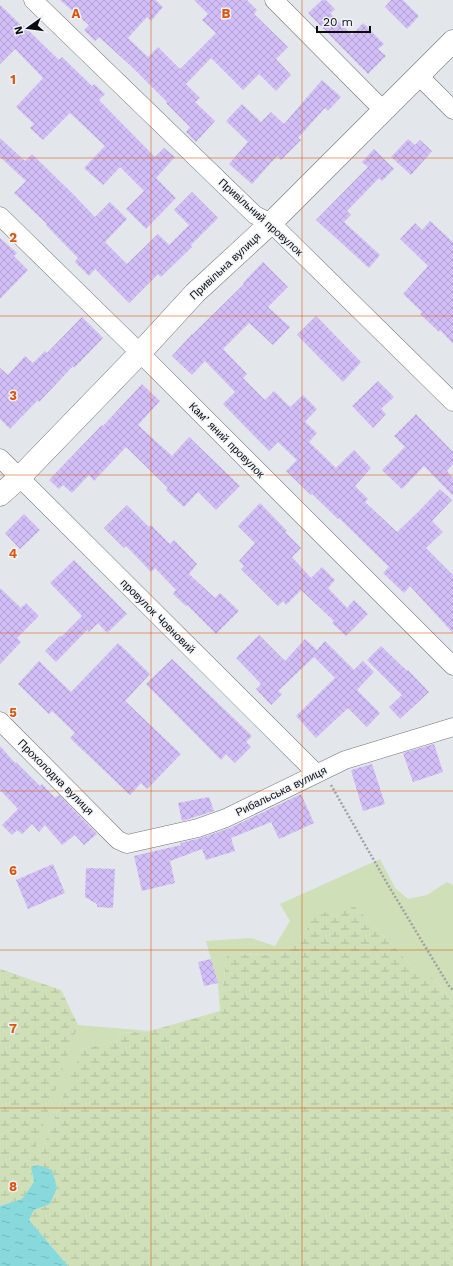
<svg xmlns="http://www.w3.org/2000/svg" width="453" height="1266" font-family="'Work Sans',sans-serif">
	<defs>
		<pattern id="wetland-marsh" width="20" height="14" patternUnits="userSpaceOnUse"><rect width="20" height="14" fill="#cfdfb8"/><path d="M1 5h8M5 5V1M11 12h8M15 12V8" fill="none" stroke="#b0be9d"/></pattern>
		<pattern id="water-ripples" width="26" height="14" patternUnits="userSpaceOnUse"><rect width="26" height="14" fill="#87d9db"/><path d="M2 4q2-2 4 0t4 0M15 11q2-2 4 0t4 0" fill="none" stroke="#73b9bb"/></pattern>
		<pattern id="building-cross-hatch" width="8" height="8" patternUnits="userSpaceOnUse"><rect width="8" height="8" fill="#d2bef6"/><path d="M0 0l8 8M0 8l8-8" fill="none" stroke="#b3a2d2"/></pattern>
	</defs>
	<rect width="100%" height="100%" fill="#e3e6eb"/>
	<!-- grass -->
	<g fill="#cfdfb8">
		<path d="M 380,859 L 395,888 L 408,899 L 427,895 L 447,882 L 453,885 L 453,1002 L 436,980 L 411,965 L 359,910 L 307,931 L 281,955 L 227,954 L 220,1011 L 218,983 L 206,941 L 251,938 L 275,946 L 290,921 L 280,904 Z"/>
		<path d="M 78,1025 L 150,1031 L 121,1033 L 117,1041 L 82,1049 L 39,1157 L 32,1155 Z"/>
	</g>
	<!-- wetland -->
	<path fill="url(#wetland-marsh)" d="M 351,905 L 359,910 L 411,965 L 436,980 L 453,1002 L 453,1266 L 68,1266 L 29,1220 L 34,1210 L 50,1204 L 57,1188 L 32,1173 L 34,1182 L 22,1199 L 0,1206 L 0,969 L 61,990 L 78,1025 L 33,1155 L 39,1157 L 82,1049 L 117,1041 L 121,1033 L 150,1031 L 220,1011 L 227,954 L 281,955 L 307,931 L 308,917 Z"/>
	<!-- water -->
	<path fill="url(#water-ripples)" d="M 38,1165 L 52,1170 L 57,1188 L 50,1204 L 34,1210 L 29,1220 L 68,1266 L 0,1266 L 0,1206 L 22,1199 L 34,1182 L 31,1167 Z"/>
	<!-- building -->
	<g fill="url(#building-cross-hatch)">
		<path d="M 60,0 L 155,0 L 163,7 L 151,21 L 147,17 L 128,38 L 148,57 L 158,47 L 180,69 L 216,33 L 202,20 L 208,14 L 194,0 L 247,0 L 257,10 L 254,14 L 288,47 L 276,59 L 291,75 L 276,91 L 259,74 L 243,90 L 211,58 L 186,84 L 200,98 L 195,102 L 215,121 L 196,142 L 186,132 L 190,127 L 166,103 L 167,102 L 131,66 L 99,37 L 95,41 L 84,30 L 89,25 Z"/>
		<path d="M 322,0 L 326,0 L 335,9 L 330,13 L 352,35 L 363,23 L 384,44 L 378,49 L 386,56 L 368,74 L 308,13 Z"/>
		<path d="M 391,0 L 403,0 L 419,16 L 407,29 L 385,7 Z"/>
		<path d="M 0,5 L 22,26 L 23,25 L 59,60 L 62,57 L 92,86 L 94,84 L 105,94 L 99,100 L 155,157 L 164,148 L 175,157 L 156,178 L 176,198 L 146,229 L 126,209 L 144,191 L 120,167 L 103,185 L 84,168 L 105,146 L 70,113 L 43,140 L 30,128 L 34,124 L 16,107 L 43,78 L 15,49 L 0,64 Z"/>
		<path d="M 322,80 L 341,97 L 328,111 L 325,108 L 298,138 L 301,140 L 281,160 L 277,156 L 252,184 L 229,164 L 248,142 L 226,121 L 242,104 L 261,122 L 271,112 L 284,124 Z"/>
		<path d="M 0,138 L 25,161 L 32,154 L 75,196 L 95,217 L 110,202 L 127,219 L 105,242 L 127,264 L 158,234 L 169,245 L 189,225 L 174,210 L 192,192 L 218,218 L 191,245 L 192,247 L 161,277 L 158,274 L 129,303 L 95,269 L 89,276 L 75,262 L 78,258 L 46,225 L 47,224 L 14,193 L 26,181 L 0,157 Z"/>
		<path d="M 408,139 L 415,145 L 420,140 L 432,151 L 411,175 L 391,157 Z"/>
		<path d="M 374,149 L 394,169 L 382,181 L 379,178 L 347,211 L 351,215 L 344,222 L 380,255 L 369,268 L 316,220 L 368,167 L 362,162 Z"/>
		<path d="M 430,221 L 453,242 L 453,344 L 440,330 L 439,332 L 420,314 L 422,312 L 403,294 L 428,266 L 400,239 L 415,223 L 422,230 Z"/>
		<path d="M 0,238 L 17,253 L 14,256 L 28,270 L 0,299 Z"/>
		<path d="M 263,262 L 288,287 L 268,307 L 290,327 L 273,345 L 249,323 L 223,349 L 247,374 L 243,378 L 265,400 L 274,391 L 290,407 L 303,395 L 317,409 L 305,422 L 317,433 L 309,442 L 336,468 L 354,450 L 371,468 L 355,486 L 368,499 L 365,502 L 397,532 L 418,512 L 440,489 L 452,500 L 432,521 L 443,532 L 426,548 L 453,575 L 453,633 L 410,586 L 404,593 L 383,573 L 389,567 L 339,518 L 338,519 L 312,494 L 311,495 L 286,471 L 297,460 L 278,442 L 269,451 L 223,404 L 235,392 L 205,361 L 192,375 L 172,356 L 192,334 L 192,335 L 244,284 L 243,283 Z"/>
		<path d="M 316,316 L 361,362 L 343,382 L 297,335 Z"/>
		<path d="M 82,317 L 103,338 L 74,368 L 73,366 L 39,402 L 38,400 L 10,429 L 0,419 L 0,368 L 8,375 L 25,356 L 33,363 L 45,351 L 47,353 Z"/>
		<path d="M 378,381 L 394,397 L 381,409 L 386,414 L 373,428 L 352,406 Z"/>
		<path d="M 142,384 L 160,401 L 138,425 L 172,456 L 189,437 L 240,486 L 216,510 L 198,492 L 184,507 L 166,490 L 168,488 L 126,447 L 94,481 L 89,475 L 72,493 L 63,485 L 59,489 L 49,480 L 102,425 L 103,426 Z"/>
		<path d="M 416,414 L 453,452 L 453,464 L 447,471 L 453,478 L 453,496 L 424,466 L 402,489 L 382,470 L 405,447 L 394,436 Z"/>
		<path d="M 260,503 L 287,531 L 285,532 L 301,548 L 292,557 L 311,578 L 322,567 L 335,580 L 328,588 L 347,608 L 354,600 L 368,614 L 346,636 L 332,623 L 334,621 L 301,590 L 286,605 L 283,601 L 278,606 L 241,569 L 244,566 L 239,561 L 255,543 L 238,526 Z"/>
		<path d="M 127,505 L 149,527 L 151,525 L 170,544 L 174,540 L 197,564 L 189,574 L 215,598 L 220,593 L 239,611 L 216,634 L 187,605 L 186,606 L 173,594 L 176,590 L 155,568 L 151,572 L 126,546 L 124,548 L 104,528 Z"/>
		<path d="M 24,514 L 40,530 L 20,549 L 5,533 Z"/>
		<path d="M 74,560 L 127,614 L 107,633 L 98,623 L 89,632 L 87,630 L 56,662 L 45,651 L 60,636 L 61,637 L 82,616 L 50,583 Z"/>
		<path d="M 0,588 L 21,608 L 26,603 L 39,616 L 17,638 L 21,642 L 0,664 Z"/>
		<path d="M 259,635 L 285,661 L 305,639 L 317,650 L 325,641 L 354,670 L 363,661 L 374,672 L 357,690 L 380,713 L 367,727 L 348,708 L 316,738 L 296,716 L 335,678 L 314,657 L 278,691 L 282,694 L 271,705 L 256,689 L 261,684 L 236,658 Z"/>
		<path d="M 118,643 L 150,674 L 125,701 L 181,754 L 147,789 L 141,783 L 130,795 L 70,738 L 75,733 L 52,711 L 49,714 L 18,684 L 39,661 L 71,692 Z"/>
		<path d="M 381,646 L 407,671 L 408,670 L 429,692 L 400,719 L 389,707 L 402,695 L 367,660 Z"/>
		<path d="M 172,659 L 252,736 L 246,742 L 251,747 L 235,763 L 226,754 L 221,760 L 146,684 Z"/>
		<path d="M 434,744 L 443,772 L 413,782 L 403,753 Z"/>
		<path d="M 0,746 L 15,763 L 16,762 L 40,786 L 42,784 L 55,798 L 59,795 L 97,834 L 84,845 L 75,835 L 62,845 L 45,825 L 39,832 L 32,824 L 22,834 L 17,830 L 12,835 L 2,825 L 18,809 L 0,790 Z"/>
		<path d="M 372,764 L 385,804 L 363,811 L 351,770 Z"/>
		<path d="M 301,794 L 314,823 L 279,839 L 271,822 L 231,838 L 235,851 L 206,860 L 202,849 L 170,861 L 175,883 L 142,891 L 134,856 L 181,845 L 180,843 L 201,838 L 230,828 Z"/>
		<path d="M 209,797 L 214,811 L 182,821 L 178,803 Z"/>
		<path d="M 53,864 L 65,893 L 28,909 L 16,880 Z"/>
		<path d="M 86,868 L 115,869 L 113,908 L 97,907 L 97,904 L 85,897 Z"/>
		<path d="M 211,959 L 218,983 L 204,986 L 198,962 Z"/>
	</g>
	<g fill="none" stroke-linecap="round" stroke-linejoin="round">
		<!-- minor casing -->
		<g stroke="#707378" stroke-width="19">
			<g id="minor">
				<path d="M 33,0 L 255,215 L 271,223 L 453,402"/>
				<path d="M 274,0 L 383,110"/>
				<path d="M 419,76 L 453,110"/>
				<path d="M 0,216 L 140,353 L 453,666"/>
				<path d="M 0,458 L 316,773"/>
				<path d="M 0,721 L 118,840 L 127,844 L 198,828 L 226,818 L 345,760 L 453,727"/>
			</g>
		</g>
		<!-- tertiary casing -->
		<g stroke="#707378" stroke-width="23">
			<path id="tertiary" d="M 0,495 L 19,478 L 140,353 L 195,293 L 271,223 L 453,41"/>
		</g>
		<!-- path -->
		<path stroke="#9fa1a5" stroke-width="2.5" stroke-dasharray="2 2" stroke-linecap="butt" d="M 331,785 L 388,885 L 449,986 L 453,990"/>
		<!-- minor -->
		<use href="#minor" stroke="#fff" stroke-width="18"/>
		<!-- tertiary -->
		<use href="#tertiary" stroke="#fff" stroke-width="22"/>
	</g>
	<!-- grid -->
	<path fill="none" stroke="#dd550c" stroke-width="1" stroke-opacity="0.55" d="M 151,0 L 151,1266M 302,0 L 302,1266M 0,158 L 453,158M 0,316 L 453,316M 0,475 L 453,475M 0,633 L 453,633M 0,791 L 453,791M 0,950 L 453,950M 0,1108 L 453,1108"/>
	<g text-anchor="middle" stroke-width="3" stroke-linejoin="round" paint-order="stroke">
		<!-- street labels -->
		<g font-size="11" fill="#0b0c0d" stroke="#f0f3f8">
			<text transform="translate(261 217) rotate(42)" y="4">Привільний провулок</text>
			<text transform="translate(225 266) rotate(-43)" y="4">Привільна вулиця</text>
			<text transform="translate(227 440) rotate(45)" y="4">Камʼяний провулок</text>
			<text transform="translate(158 616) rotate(45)" y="4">провулок Човновий</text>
			<text transform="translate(56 777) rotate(45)" y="4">Прохолодна вулиця</text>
			<text transform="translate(281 791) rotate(-26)" y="4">Рибальська вулиця</text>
		</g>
	</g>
	<g font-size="13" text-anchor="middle" font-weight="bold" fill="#dd550c" stroke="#f0f3f8" stroke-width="3" stroke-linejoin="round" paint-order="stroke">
		<text x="76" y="18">A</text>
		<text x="226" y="18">B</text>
		<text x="13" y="84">1</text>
		<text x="13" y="242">2</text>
		<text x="13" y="400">3</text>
		<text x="13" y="558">4</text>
		<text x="13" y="717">5</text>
		<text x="13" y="875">6</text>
		<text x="13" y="1033">7</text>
		<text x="13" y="1191">8</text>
	</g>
	<!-- north arrow -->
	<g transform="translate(28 28) rotate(256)" stroke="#f0f3f8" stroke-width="3" paint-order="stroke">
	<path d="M0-3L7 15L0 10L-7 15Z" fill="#0b0c0d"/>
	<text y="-6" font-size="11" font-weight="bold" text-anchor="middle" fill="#0b0c0d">N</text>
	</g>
	<!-- scale -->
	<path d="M317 26v6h53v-6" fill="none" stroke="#0b0c0d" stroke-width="2"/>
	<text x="323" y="26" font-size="12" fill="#0b0c0d" stroke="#f0f3f8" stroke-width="3" paint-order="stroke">20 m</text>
</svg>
